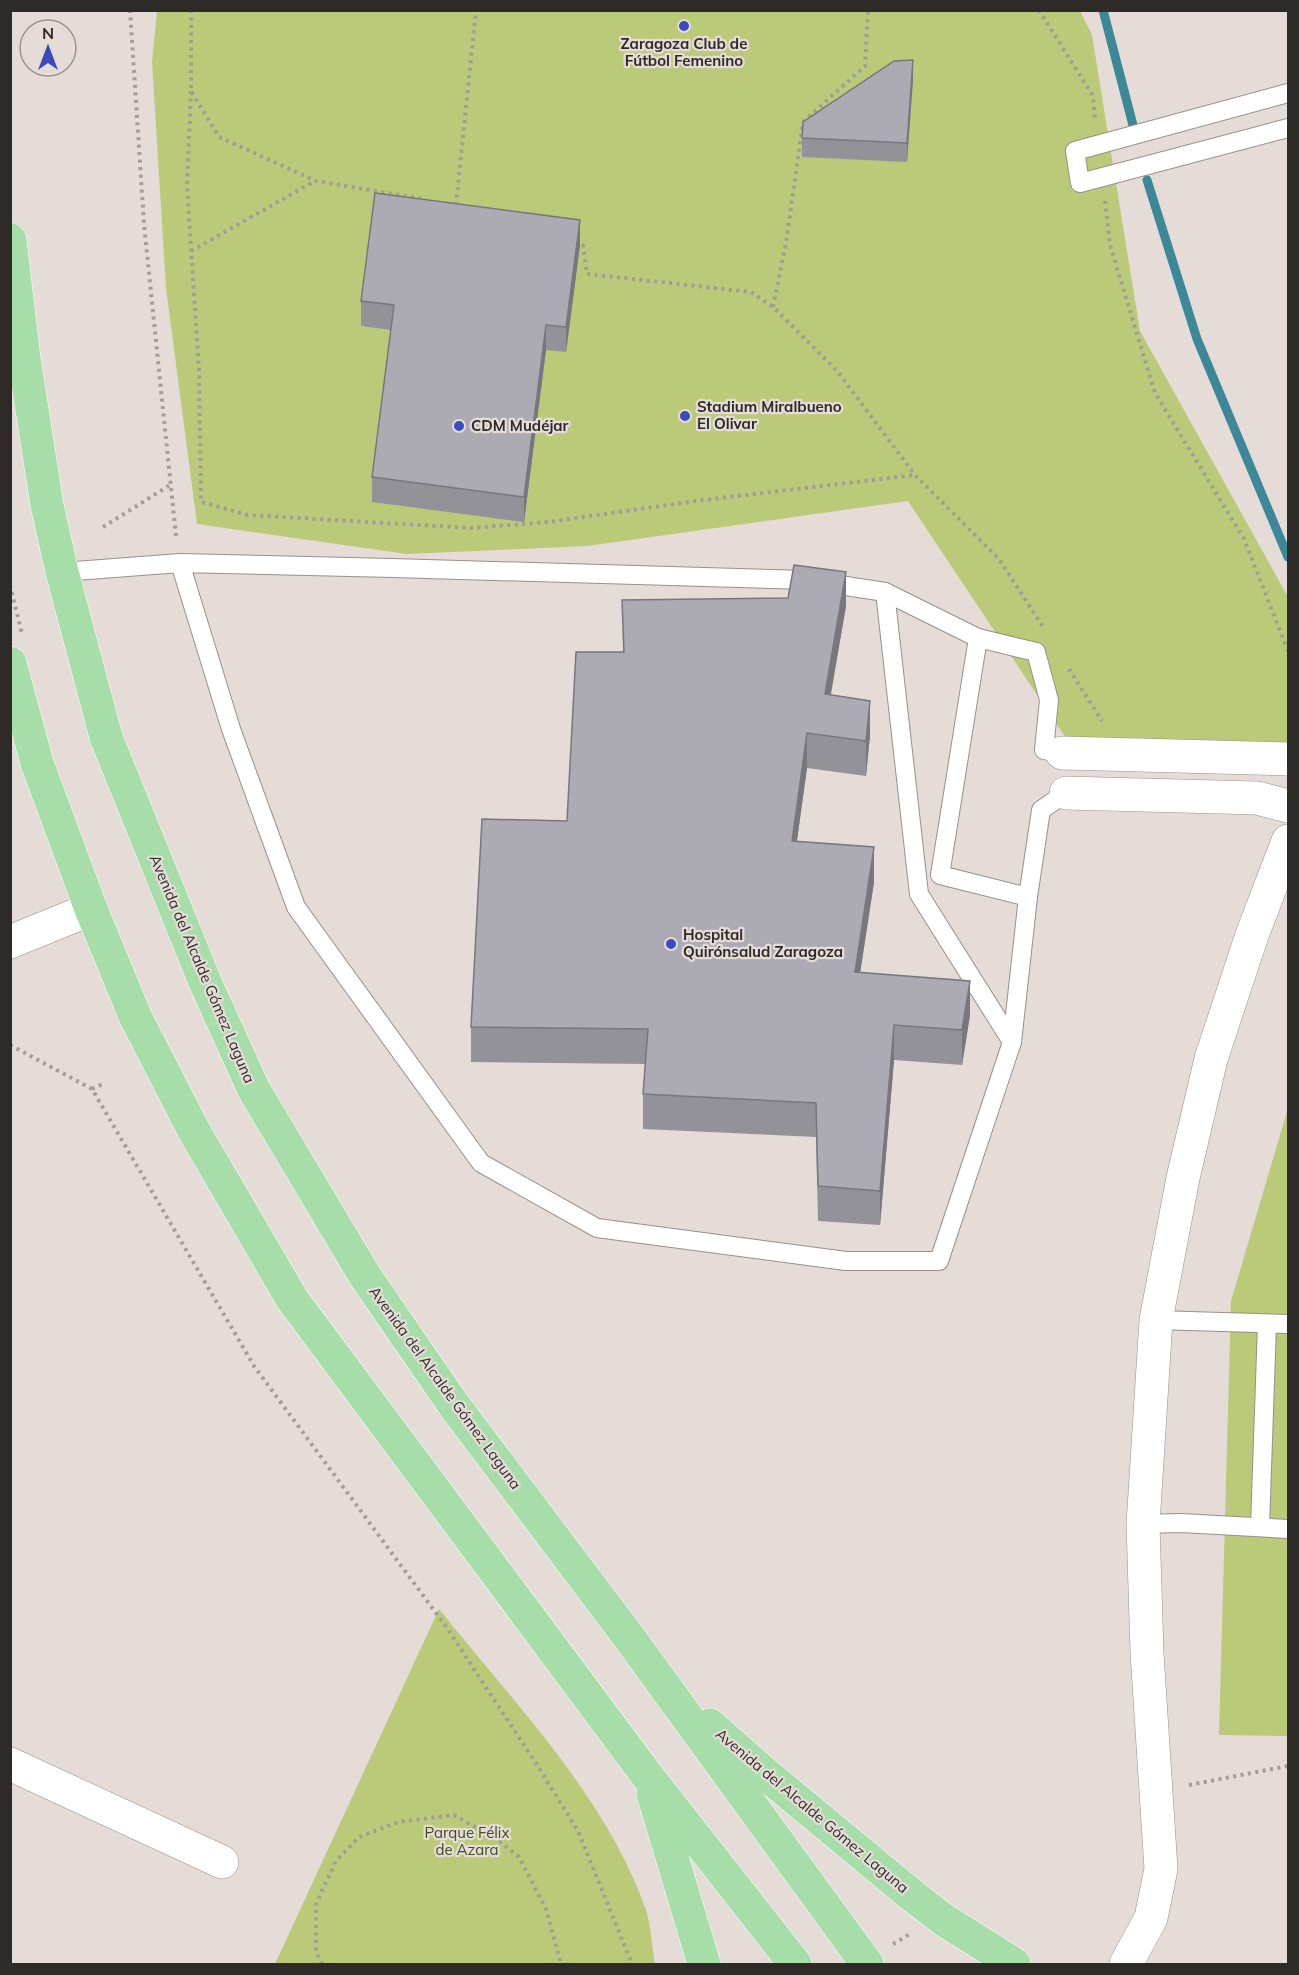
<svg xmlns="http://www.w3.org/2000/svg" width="1299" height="1975" font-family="Mulish,sans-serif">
	<rect width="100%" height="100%" fill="#e5dcd7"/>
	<!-- green -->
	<g fill="#baca78">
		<path d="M 157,11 L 1080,11 L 1092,35 L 1140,331 L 1288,597 L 1288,760 L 1073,749 L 908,501 L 587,546 L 407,554 L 197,524 L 166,288 L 152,62 Z"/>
		<path d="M 1288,1108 L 1288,1736 L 1219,1735 L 1231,1301 Z"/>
		<path d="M 439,1609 C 513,1702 606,1796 646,1910 C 651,1927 652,1947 655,1964 L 275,1964 Z"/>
	</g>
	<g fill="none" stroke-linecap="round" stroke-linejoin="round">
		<!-- stream -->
		<g stroke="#3d8898" stroke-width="9">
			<path d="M 1103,10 L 1134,129"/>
			<path d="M 1147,180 L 1197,339 L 1288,557"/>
		</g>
		<!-- service casing -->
		<g stroke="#98908b" stroke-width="20">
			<g id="service">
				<path d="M 1288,93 L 1075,151 L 1080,183 L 1288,128"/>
				<path d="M 62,572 L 180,563 L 393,568 L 807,580 L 885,592 L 919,894 L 1012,1042 L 939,1261 L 846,1261 L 597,1228 L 481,1163 L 296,907 L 231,729 L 180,563"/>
				<path d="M 885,592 L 978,638"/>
				<path d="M 1062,753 L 1044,750 L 1049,700 L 1036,652 L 978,638 L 940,875 L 1028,897 L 1041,810 L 1066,793"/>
				<path d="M 1012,1042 L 1028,897"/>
				<path d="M 1156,1320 L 1288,1324"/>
				<path d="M 1143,1524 L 1181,1523 L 1288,1529"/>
				<path d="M 1260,1527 L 1267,1324"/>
			</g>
		</g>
		<!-- minor casing -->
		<g stroke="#98908b" stroke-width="34">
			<g id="minor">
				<path d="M 1062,753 L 1288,759"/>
				<path d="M 1066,793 L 1257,798 L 1288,806"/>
				<path d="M 10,942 L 91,909"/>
				<path d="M 10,1764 L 222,1862"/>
			</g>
		</g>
		<!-- tertiary casing -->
		<g stroke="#98908b" stroke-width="34">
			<path id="tertiary" d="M 1126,1964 L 1151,1918 L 1161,1869 L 1147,1653 L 1143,1524 L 1156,1320 L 1183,1178 L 1211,1059 L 1252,935 L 1288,841"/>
		</g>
		<!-- primary casing -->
		<g stroke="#fff" stroke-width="34">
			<g id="primary">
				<path d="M 10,240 L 24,358 L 47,505 L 62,572 L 106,737 L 205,982 L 254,1090 L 365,1276 L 453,1404 L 628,1636 L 867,1964"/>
				<path d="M 10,663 L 37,763 L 91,909 L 135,1016 L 194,1131 L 292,1299 L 649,1778 L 795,1964"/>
				<path d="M 710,1725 L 763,1772 L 914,1897 L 944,1920 L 1014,1964"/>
				<path d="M 653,1794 L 704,1964"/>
			</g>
		</g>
		<!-- path -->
		<g stroke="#a39c98" stroke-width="4" stroke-dasharray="3 4.5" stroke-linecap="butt">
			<path d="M 130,10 L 144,224 L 176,536"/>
			<path d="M 191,10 L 191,91 L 219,137 L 316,181 L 423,199"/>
			<path d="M 1039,10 L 1093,96 L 1095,119"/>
			<path d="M 191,91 L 187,185 L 199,371 L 201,502 L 248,515 L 471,528 L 548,522 L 703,500 L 915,475"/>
			<path d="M 1105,201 L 1110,245 L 1155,393 L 1244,539 L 1288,651"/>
			<path d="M 456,205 L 476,10"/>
			<path d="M 575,244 L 583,245 L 587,274 L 751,292 L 773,307 L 838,372 L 915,475 L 999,559 L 1043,627"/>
			<path d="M 191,251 L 315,181"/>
			<path d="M 773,307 L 786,243 L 803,122 L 865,66 L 868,10"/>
			<path d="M 103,527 L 170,485"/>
			<path d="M 10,585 L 22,634"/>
			<path d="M 1069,669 L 1102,721"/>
			<path d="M 10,1045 L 92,1089 L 254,1366 L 447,1628 L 537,1765 L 578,1831 L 632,1964"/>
			<path d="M 92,1089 L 105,1083"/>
			<path d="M 1189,1785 L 1288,1766"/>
			<path d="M 893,1944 L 910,1934"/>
			<path d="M 322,1964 L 316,1952 L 316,1904 L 336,1861 L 359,1837 L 398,1822 L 454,1815 L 495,1838 L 519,1857 L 546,1909 L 561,1964"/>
		</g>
		<!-- service -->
		<use href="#service" stroke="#fff" stroke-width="18"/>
		<!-- minor -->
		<use href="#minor" stroke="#fff" stroke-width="33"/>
		<!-- tertiary -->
		<use href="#tertiary" stroke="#fff" stroke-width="33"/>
		<!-- primary -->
		<use href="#primary" stroke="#a7dda9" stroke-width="33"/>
	</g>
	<!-- wall -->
	<g fill="#949299">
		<path d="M 913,79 L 907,162 L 802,157 L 802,138 Z"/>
		<path d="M 580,245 L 566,352 L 546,350 L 524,522 L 372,502 L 372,477 L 391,330 L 361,326 L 361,301 Z"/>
		<path d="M 622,600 L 846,606 L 830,695 L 870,735 L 866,776 L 807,768 L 797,841 L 874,882 L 860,972 L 970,1015 L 962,1065 L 894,1060 L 880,1225 L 818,1221 L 816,1137 L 643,1129 L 643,1094 L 645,1064 L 471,1062 L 471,1027 L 567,821 L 623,652 Z"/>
	</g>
	<!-- shaded-wall -->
	<g fill="#78777d">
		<path d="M 913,60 L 913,79 L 907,162 L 907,143 Z"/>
		<path d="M 580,220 L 580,245 L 566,352 L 566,327 Z"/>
		<path d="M 546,325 L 546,350 L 524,522 L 524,497 Z"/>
		<path d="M 846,572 L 846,606 L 825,729 L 825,694 Z"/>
		<path d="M 870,701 L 870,735 L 866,776 L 866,741 Z"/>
		<path d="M 807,733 L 807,768 L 792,875 L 792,841 Z"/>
		<path d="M 874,847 L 874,882 L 855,1007 L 855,972 Z"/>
		<path d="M 970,981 L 970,1015 L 962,1065 L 962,1030 Z"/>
		<path d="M 894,1025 L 894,1060 L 880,1225 L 880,1191 Z"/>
	</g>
	<!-- building -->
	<g fill="#acaab2" stroke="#78777d" stroke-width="1.5">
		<path d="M 913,60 L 907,143 L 802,138 L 803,122 L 894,61 Z"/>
		<path d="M 375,193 L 580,220 L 566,327 L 546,325 L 524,497 L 372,477 L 394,305 L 361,301 Z"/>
		<path d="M 794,565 L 846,572 L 825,694 L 870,701 L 866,741 L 807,733 L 792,841 L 874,847 L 855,972 L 970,981 L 962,1030 L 894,1025 L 880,1191 L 818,1186 L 816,1103 L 643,1094 L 648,1029 L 471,1027 L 482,819 L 567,821 L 576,652 L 624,652 L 622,600 L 788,598 Z"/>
	</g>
	<!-- markers -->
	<g fill="#394cbf" stroke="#e5dcd7" stroke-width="2">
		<circle cx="684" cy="26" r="6"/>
		<circle cx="685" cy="416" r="6"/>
		<circle cx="459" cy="426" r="6"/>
		<circle cx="671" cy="944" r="6"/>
	</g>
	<g text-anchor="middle" stroke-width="4.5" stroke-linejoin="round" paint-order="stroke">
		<!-- poi labels -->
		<g font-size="15" font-weight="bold" fill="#2d2a28" stroke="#e5dcd7" text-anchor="start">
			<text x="684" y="49" text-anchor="middle">Zaragoza Club de<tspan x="684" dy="17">Fútbol Femenino</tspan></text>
			<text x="697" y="412">Stadium Miralbueno<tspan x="697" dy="17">El Olivar</tspan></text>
			<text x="471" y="431">CDM Mudéjar</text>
			<text x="683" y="940">Hospital<tspan x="683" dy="17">Quirónsalud Zaragoza</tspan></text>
		</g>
		<!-- street labels -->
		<g font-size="15" fill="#2d2a28" stroke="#e5dcd7">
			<text transform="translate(202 969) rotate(67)" y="5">Avenida del Alcalde Gómez Laguna</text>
			<text transform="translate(445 1388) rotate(54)" y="5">Avenida del Alcalde Gómez Laguna</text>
			<text transform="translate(812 1811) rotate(40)" y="5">Avenida del Alcalde Gómez Laguna</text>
		</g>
		<!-- park labels -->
		<g font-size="15" fill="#444b22" stroke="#e5dcd7">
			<text x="467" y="1838">Parque Félix<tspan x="467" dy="17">de Azara</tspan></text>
		</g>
	</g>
	<!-- border -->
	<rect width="1299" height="1975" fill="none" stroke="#2d2a28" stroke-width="24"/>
	<!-- north arrow -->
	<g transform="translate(48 48)"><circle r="28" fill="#e5dcd7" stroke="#9b9591" stroke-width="1.5"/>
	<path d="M0-4.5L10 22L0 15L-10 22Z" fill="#394cbf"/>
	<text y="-9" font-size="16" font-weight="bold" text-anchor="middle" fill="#2d2a28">N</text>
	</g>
</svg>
